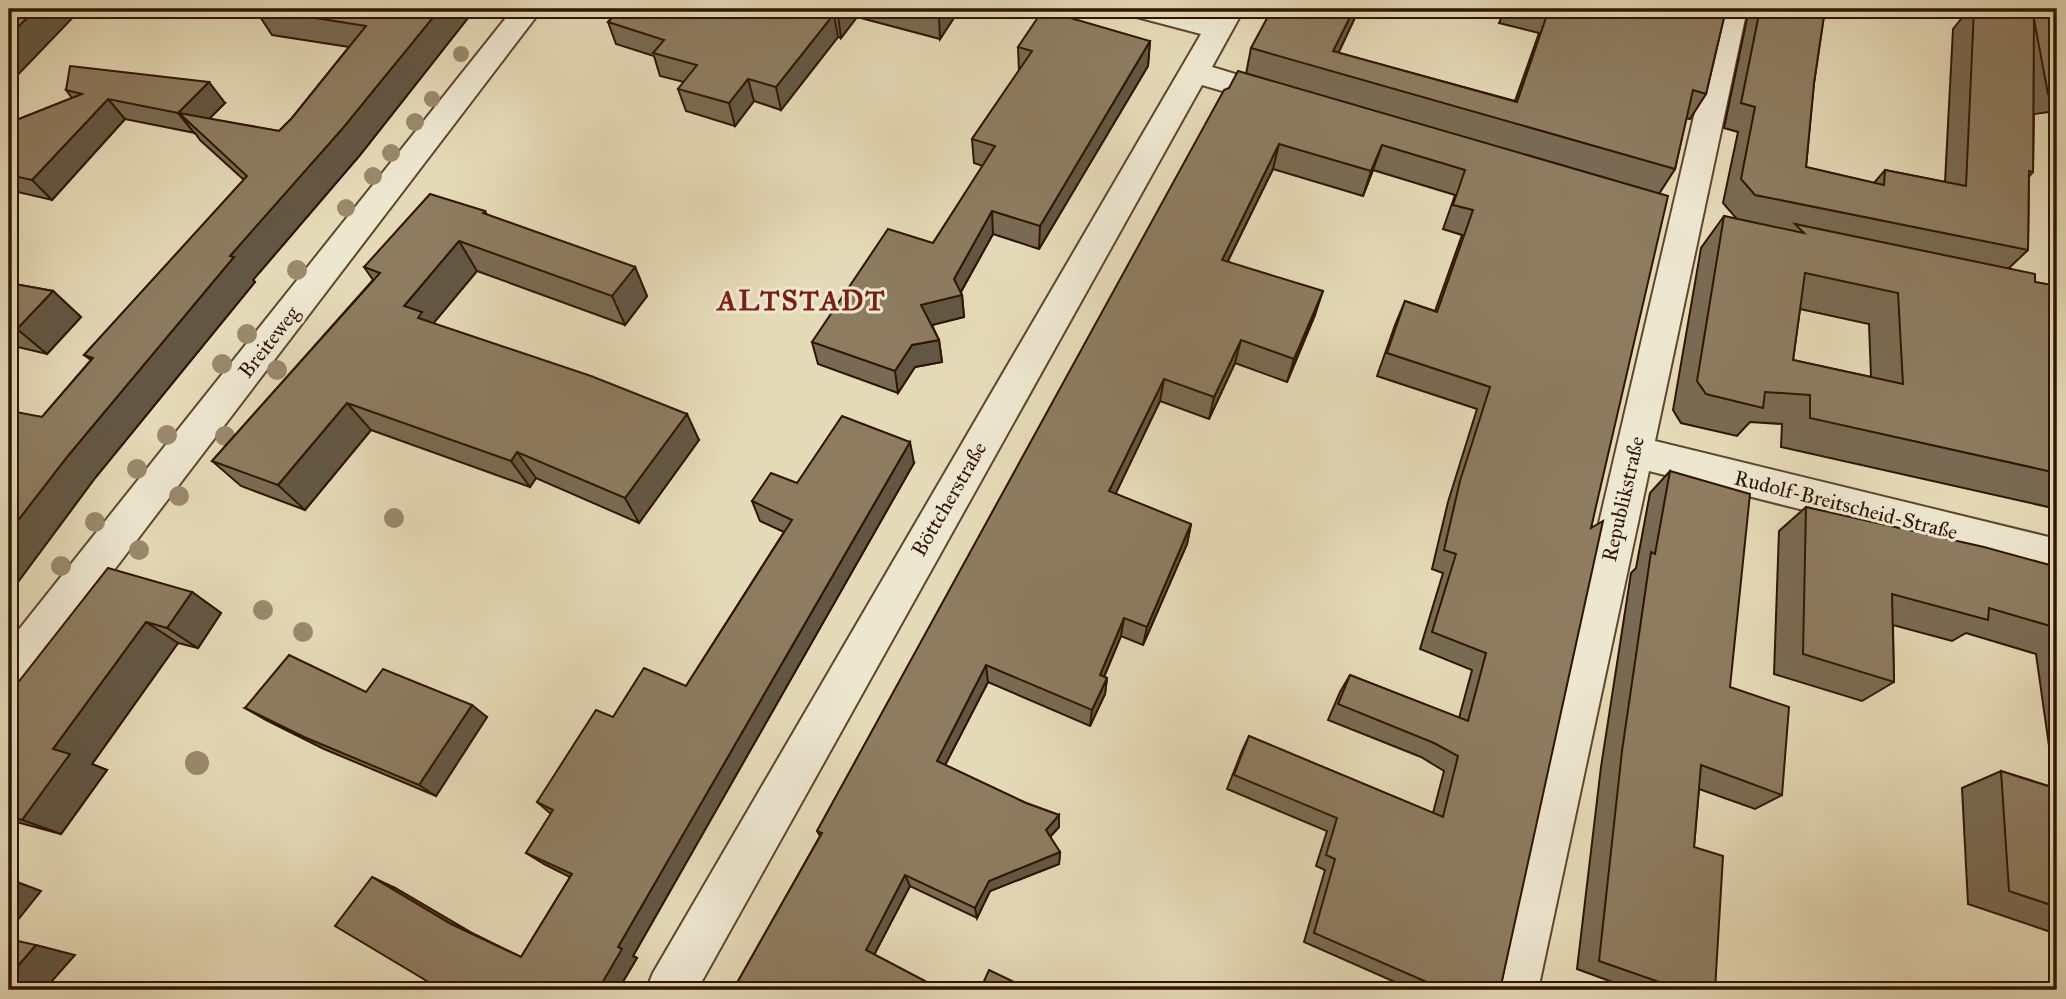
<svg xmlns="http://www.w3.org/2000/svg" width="2066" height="999" font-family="'IM FELL Great Primer',serif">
	<rect width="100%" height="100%" fill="#e5dab7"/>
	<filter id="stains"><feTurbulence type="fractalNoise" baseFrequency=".00286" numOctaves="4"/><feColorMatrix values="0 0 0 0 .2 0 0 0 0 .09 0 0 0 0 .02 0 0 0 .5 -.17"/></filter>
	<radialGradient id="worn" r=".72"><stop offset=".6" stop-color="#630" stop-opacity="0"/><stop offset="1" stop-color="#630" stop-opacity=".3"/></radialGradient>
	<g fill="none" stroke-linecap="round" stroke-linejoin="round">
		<!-- minor casing -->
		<g stroke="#5c472f" stroke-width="4">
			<g id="minor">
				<path d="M 513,9 L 542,9 L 24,688 L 9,694 L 9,642 Z"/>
				<path d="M 1125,9 L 1175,9 L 1211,18 L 1216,9 L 1244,9 L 1212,67 L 1292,91 L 1296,98 L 1292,105 L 1281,108 L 1202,85 L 697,990 L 646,990 L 653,973 L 1201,34 L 1129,15 Z"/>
				<path d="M 1719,9 L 1747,9 L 1655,441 L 2057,539 L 2057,574 L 1649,471 L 1538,990 L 1490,990 Z"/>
			</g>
		</g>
		<!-- minor -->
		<use href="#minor" fill="#eee7d0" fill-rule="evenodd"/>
	</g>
	<!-- trees -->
	<g fill="#9a896c">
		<circle cx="461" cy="54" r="8"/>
		<circle cx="432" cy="99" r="8"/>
		<circle cx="415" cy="122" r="9"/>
		<circle cx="391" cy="153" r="9"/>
		<circle cx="373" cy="176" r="9"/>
		<circle cx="346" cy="208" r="9"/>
		<circle cx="297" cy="270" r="10"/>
		<circle cx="247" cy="334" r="10"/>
		<circle cx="222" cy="364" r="10"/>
		<circle cx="277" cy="370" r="10"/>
		<circle cx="167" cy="435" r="10"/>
		<circle cx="225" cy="436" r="10"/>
		<circle cx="137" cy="469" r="10"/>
		<circle cx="179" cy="496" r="10"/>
		<circle cx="394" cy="518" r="10"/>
		<circle cx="95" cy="522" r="10"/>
		<circle cx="139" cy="550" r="10"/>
		<circle cx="61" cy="566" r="10"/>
		<circle cx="263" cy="610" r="10"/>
		<circle cx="303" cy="632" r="10"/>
		<circle cx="197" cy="763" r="12"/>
	</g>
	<!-- wall -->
	<g fill="#796b53" stroke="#2e1602" stroke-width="2" fill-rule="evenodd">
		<path d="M 255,9 L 475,9 L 360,155 L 253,280 L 255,282 L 95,478 L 9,594 L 9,414 L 42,417 L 91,360 L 84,355 L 244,180 L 200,140 L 195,133 L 125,119 L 52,200 L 9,190 L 9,123 L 72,98 L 66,90 L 225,103 L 209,119 L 279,131 L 292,118 L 349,47 L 272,35 Z"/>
		<path d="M 620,9 L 959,9 L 959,10 L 940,39 L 857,17 L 841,38 L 838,37 L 781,110 L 754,101 L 735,126 L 686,111 L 678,89 L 684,82 L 660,76 L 654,56 L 616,44 L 608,22 Z"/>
		<path d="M 1359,9 L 1338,53 L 1515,101 L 1539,33 L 1499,23 L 1505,9 L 1726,9 L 1706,94 L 1690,119 L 1686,118 L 1675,169 L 1659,194 L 1591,528 L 1500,990 L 1413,990 L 1304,942 L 1325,870 L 1316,866 L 1327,831 L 1227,789 L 1242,751 L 1249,736 L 1433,813 L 1444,771 L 1421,757 L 1328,720 L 1340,692 L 1350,675 L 1459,718 L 1472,670 L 1420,649 L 1443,573 L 1432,569 L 1448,502 L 1477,409 L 1377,376 L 1395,325 L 1405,301 L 1435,311 L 1462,235 L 1443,229 L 1455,195 L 1373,170 L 1363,196 L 1273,169 L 1228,261 L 1315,315 L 1287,382 L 1235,363 L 1209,419 L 1160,401 L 1115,494 L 1191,524 L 1187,544 L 1143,645 L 1121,636 L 1104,677 L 1107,678 L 1105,694 L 1090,726 L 988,682 L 945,765 L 1026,803 L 1059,815 L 1059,827 L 1050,837 L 1060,852 L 1059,864 L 990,891 L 977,918 L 910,886 L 874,955 L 733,990 L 820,836 L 817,831 L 1229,88 L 1246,74 L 1251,48 Z"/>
		<path d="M 1749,9 L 1825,9 L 1814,83 L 1806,167 L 1874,183 L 1885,170 L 1945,182 L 1953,29 L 1969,9 L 2007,9 L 2013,10 L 2014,9 L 2057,9 L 2057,109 L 2056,111 L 2034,114 L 2033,172 L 2029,177 L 2028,250 L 2009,268 L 2035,282 L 2057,286 L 2057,509 L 1781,447 L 1782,424 L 1750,422 L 1737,436 L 1681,423 L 1673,410 L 1701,248 L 1724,216 L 1737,219 L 1723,203 L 1738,132 L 1724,128 ZM 1800,309 L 1869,324 L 1871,377 L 1793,360 Z"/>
		<path d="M 1150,41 L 1148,66 L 1039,249 L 993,234 L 961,292 L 962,295 L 964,317 L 932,325 L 939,340 L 942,362 L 915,367 L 898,393 L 818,364 L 812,342 L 933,243 L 983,166 L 974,163 L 972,139 L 1019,71 L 1018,47 Z"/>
		<path d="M 485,211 L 487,215 L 635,267 L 647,296 L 625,325 L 477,271 L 433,323 L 699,440 L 639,523 L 536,478 L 530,487 L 371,430 L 305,510 L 241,486 L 212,461 L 373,280 L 364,267 Z"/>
		<path d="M 9,283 L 53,291 L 81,317 L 47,354 L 9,345 Z"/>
		<path d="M 914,463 L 633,956 L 637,958 L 618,990 L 442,990 L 395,888 L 472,933 L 521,957 L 570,877 L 544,864 L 526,853 L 551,814 L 537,802 L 613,717 L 686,686 L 784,532 L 760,521 L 752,501 L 797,483 Z"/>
		<path d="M 1670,471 L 1730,687 L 1782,795 L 1755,809 L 1699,789 L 1694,847 L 1715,990 L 1634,990 L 1577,969 L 1601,767 L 1631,573 L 1636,568 L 1650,493 Z"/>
		<path d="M 1806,507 L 2057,567 L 2057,934 L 1968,904 L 1962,788 L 2001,771 L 2055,788 L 2036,654 L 1966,633 L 1952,641 L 1893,625 L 1894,682 L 1862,701 L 1774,674 L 1779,531 Z"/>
		<path d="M 192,592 L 221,613 L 198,648 L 178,643 L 92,764 L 107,770 L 61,834 L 9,820 L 9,694 Z"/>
		<path d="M 366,692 L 487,717 L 436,796 L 324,749 L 266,720 L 245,708 Z"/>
	</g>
	<!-- shaded-wall -->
	<g fill="#635743" stroke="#2e1602" stroke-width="2">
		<path d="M 36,9 L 81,9 L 9,84 L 9,36 Z"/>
		<path d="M 440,9 L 475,9 L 360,155 L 253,280 L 255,282 L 95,478 L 9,594 L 9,532 L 67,457 L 230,256 Z"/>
		<path d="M 843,9 L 856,9 L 857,17 L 841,38 L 838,15 Z"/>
		<path d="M 944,9 L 959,9 L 959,10 L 940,39 L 939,16 Z"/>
		<path d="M 1354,9 L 1359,9 L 1330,71 L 1333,51 Z"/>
		<path d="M 834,14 L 838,37 L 781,110 L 776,87 Z"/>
		<path d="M 1150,41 L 1148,66 L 1039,249 L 1040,226 Z"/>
		<path d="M 748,79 L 754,101 L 735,126 L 729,103 Z"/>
		<path d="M 209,82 L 225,103 L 198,130 L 179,113 L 195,134 L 178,113 Z"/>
		<path d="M 108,99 L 125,119 L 52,200 L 32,180 Z"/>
		<path d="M 1279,144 L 1273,169 L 1217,283 L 1222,260 Z"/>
		<path d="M 1382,145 L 1373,170 L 1363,196 L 1371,171 Z"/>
		<path d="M 992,211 L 993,234 L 959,295 L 962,295 L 964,317 L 924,327 L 921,305 L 954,279 Z"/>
		<path d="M 459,241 L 477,271 L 432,325 L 442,341 L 404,306 Z"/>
		<path d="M 635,267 L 647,296 L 625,325 L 612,296 Z"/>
		<path d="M 53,291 L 81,317 L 47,354 L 17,329 Z"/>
		<path d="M 1323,291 L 1315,315 L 1287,382 L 1294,359 Z"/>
		<path d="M 939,340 L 942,362 L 915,367 L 898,393 L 895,371 L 912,345 Z"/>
		<path d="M 1241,340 L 1235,363 L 1209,419 L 1214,397 Z"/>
		<path d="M 1164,379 L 1160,401 L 1107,512 L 1109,491 Z"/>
		<path d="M 347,403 L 371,430 L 305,510 L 278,485 Z"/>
		<path d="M 687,414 L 699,440 L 639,523 L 625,498 Z"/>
		<path d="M 910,442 L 914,463 L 633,956 L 637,958 L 618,990 L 598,990 L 618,947 Z"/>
		<path d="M 517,452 L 536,478 L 530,487 L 511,461 Z"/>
		<path d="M 1191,524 L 1187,544 L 1143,645 L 1147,627 Z"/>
		<path d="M 192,592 L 221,613 L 198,648 L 167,628 Z"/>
		<path d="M 1124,618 L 1121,636 L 1098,691 L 1100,675 Z"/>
		<path d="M 146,622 L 178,643 L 92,764 L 107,770 L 61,834 L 22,820 L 53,749 Z"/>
		<path d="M 986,665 L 988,682 L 940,775 L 937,761 Z"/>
		<path d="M 1107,678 L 1105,694 L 1090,726 L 1092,710 Z"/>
		<path d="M 472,705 L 487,717 L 436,796 L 419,785 Z"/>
		<path d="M 1059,815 L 1059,827 L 1045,842 L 1046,830 Z"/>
		<path d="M 1060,852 L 1059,864 L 990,891 L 977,918 L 975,908 L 989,881 Z"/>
		<path d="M 905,875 L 910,886 L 872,959 L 866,950 Z"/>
		<path d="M 372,877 L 395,888 L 472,933 L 451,924 Z"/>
		<path d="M 9,879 L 41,891 L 9,931 Z"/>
		<path d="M 36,945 L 75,955 L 44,990 L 9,990 L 9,976 Z"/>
		<path d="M 211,982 L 242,990 L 224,990 Z"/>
	</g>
	<!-- building -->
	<g fill="#8d7c60" stroke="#2e1602" stroke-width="2" fill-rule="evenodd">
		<path d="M 9,9 L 36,9 L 9,36 Z"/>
		<path d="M 258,9 L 440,9 L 343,128 L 230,256 L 234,257 L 67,457 L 9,532 L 9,414 L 11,411 L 42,417 L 93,358 L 84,355 L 247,176 L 179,113 L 279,131 L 292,118 L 366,26 Z"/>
		<path d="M 620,9 L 843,9 L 838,15 L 834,14 L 776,87 L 748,79 L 729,103 L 678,89 L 697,65 L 653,53 L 664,40 L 608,22 Z"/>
		<path d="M 909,9 L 944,9 L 939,16 Z"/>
		<path d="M 1272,9 L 1354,9 L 1333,51 L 1517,102 L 1549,9 L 1726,9 L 1706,94 L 1693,90 L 1675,169 L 1251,48 Z"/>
		<path d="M 1760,9 L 1825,9 L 1814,83 L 1806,167 L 1884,185 L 1885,170 L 1966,186 L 1974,9 L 2007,9 L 2034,14 L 2033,172 L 2029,171 L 2028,250 L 1755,195 L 1741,179 L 1755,107 L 1741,103 Z"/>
		<path d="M 2032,9 L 2057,9 L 2057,93 L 2048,94 L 2034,19 L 2034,14 L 2033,14 Z"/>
		<path d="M 1043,10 L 1150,41 L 1040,226 L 992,211 L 954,279 L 962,295 L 921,305 L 939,340 L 912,345 L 895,371 L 812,342 L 888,229 L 933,243 L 995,146 L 972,139 L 1032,51 L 1018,47 Z"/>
		<path d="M 70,66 L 209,82 L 178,113 L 108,99 L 32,180 L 9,175 L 9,123 L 82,94 L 66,90 Z"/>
		<path d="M 1238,71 L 1668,196 L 1591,528 L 1603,521 L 1500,990 L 1445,990 L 1314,933 L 1335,859 L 1326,855 L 1337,818 L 1234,775 L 1249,736 L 1443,817 L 1458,756 L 1434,743 L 1338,704 L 1350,675 L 1468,721 L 1486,653 L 1432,632 L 1456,554 L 1444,550 L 1460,481 L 1490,387 L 1387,353 L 1405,301 L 1437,312 L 1473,210 L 1453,205 L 1465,170 L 1382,145 L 1371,171 L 1279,144 L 1222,260 L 1323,291 L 1294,359 L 1241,340 L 1214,397 L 1164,379 L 1109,491 L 1191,524 L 1147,627 L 1124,618 L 1100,675 L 1107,678 L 1092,710 L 986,665 L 937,761 L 1026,803 L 1059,815 L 1046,830 L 1060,852 L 989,881 L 975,908 L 905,875 L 866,950 L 942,990 L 733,990 L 822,833 L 817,831 L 1224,90 L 1229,88 Z"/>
		<path d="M 430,194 L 485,211 L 483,213 L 635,267 L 612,296 L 459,241 L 404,306 L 422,312 L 418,318 L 591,376 L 687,414 L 625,498 L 517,452 L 511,461 L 347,403 L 278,485 L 212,461 L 380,273 L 364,267 Z"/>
		<path d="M 1724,216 L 1804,233 L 1795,224 L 2035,274 L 2035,282 L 2057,286 L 2057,473 L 1810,418 L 1810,395 L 1765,392 L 1763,408 L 1706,394 L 1697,381 ZM 1805,273 L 1898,293 L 1903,384 L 1793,360 Z"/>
		<path d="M 9,283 L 53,291 L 17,329 L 9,327 Z"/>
		<path d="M 842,416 L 910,442 L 618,947 L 622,949 L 598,990 L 442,990 L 335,926 L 372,877 L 451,924 L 521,957 L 572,874 L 526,853 L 553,810 L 537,802 L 596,710 L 613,717 L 644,668 L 686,686 L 792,520 L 752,501 L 771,473 L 797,483 Z"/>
		<path d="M 1670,471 L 1750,494 L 1730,687 L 1789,707 L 1782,795 L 1701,765 L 1694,847 L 1723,856 L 1715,990 L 1682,990 L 1599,961 L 1622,751 L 1651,552 L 1655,554 Z"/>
		<path d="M 1806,507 L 1984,547 L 2057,567 L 2057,628 L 1989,608 L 1988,620 L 1892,594 L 1894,682 L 1803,654 Z"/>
		<path d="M 108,568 L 192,592 L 167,628 L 146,622 L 53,749 L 70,754 L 22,820 L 9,816 L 9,694 Z"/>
		<path d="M 289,655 L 366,692 L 383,669 L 472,705 L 419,785 L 304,737 L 245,708 Z"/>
		<path d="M 2001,771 L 2057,789 L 2057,907 L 2009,891 Z"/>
		<path d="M 9,939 L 36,945 L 9,976 Z"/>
		<path d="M 989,970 L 1031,990 L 980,990 Z"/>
		<path d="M 211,982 L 224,990 L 206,990 Z"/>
	</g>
	<g text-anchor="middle" stroke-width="6" stroke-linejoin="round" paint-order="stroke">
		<!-- street labels -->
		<g font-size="21" fill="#2e1602" stroke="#eee7d0">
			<text transform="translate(269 342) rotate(-52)" y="7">Breiteweg</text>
			<text transform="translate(949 499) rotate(-60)" y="7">Böttcherstraße</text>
			<text transform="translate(1623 499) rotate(-77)" y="7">Republikstraße</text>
			<text transform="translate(1846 505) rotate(14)" y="7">Rudolf-Breitscheid-Straße</text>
		</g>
		<!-- district labels -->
		<g font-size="28" font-weight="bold" letter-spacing="2" fill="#7a1f14" stroke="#eee7d0">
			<text x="802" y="310">ALTSTADT</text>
		</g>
	</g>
	<!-- margin -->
	<rect width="2066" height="999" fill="none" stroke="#e5dab7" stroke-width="35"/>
	<rect x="10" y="10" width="2045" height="978" fill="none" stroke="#2e1602" stroke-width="3.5"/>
	<rect x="18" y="18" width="2031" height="964" fill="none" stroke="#2e1602" stroke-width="2"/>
	<rect width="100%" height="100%" filter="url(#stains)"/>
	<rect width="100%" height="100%" fill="url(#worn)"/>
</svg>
